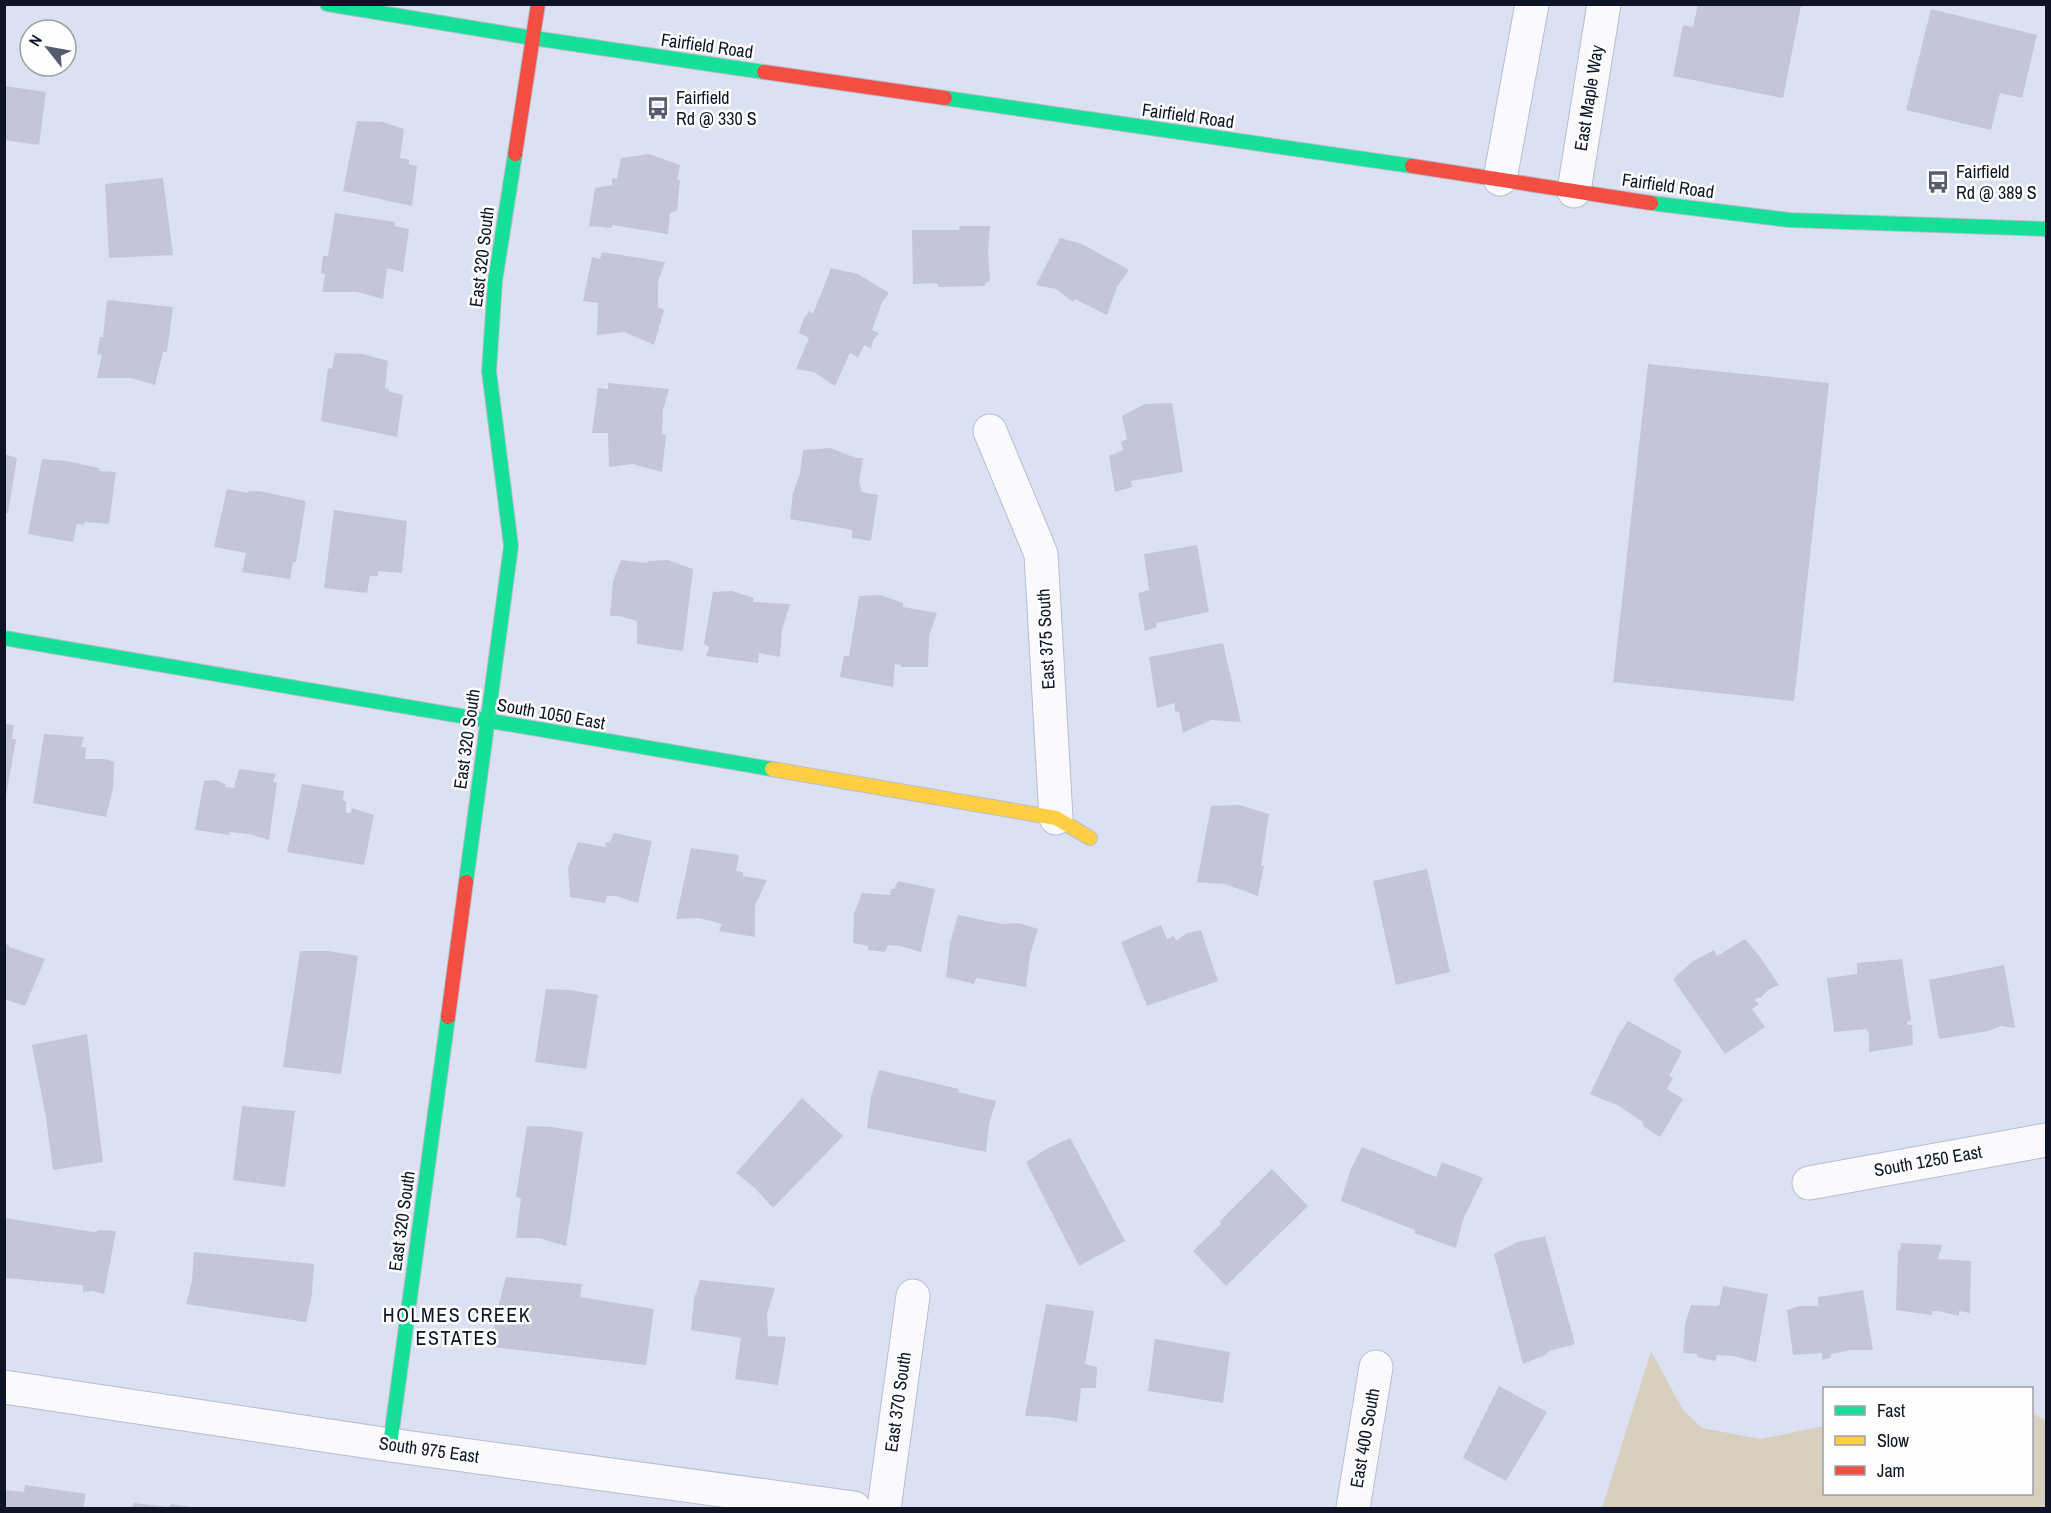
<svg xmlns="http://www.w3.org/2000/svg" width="2051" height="1513" font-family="'Archivo Narrow',sans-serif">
	<rect width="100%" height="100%" fill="#dbe1f2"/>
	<!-- green -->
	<path fill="#d8d0bf" d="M 1651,1351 L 1683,1410 L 1702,1428 L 1761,1439 L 1824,1426 L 1824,1494 L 2032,1494 L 2032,1413 L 2046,1421 L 2046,1508 L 1602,1508 Z"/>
	<!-- building -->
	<g fill="#c4c6d8">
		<path d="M 1698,4 L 1793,4 L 1801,6 L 1783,98 L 1673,76 L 1683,25 L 1693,27 Z"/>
		<path d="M 1931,9 L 2037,35 L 2022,98 L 2000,93 L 1991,130 L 1906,110 Z"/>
		<path d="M 4,86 L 46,92 L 39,145 L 4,140 Z"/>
		<path d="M 357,121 L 383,122 L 404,129 L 400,158 L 409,160 L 409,164 L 417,166 L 412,206 L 343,191 Z"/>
		<path d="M 649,154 L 680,165 L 677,180 L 680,180 L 677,211 L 670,213 L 668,234 L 612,225 L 612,228 L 589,226 L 595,188 L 612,185 L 612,178 L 617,179 L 621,158 Z"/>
		<path d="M 163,178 L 173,255 L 109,258 L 105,184 Z"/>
		<path d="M 335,213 L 395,222 L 395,226 L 409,229 L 403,272 L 387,268 L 383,299 L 357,292 L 322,292 L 325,274 L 321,273 L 323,256 L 328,256 Z"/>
		<path d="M 960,226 L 990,226 L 988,252 L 990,281 L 985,283 L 985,286 L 939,287 L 936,283 L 913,284 L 912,230 L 959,230 Z"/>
		<path d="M 1060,238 L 1082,244 L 1129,270 L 1117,287 L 1107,315 L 1075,299 L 1073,302 L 1056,289 L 1036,285 Z"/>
		<path d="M 602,252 L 665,262 L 658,282 L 658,307 L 664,310 L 654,345 L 625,332 L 597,335 L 598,303 L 583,301 L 592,257 L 600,259 Z"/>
		<path d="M 831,268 L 858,274 L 889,293 L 882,302 L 872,330 L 879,333 L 873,340 L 871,349 L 864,345 L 858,358 L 850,353 L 835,386 L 814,372 L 796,369 L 809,338 L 799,333 L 803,320 L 809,311 L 813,314 Z"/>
		<path d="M 107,300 L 173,307 L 167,352 L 163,352 L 155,385 L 131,378 L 97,378 L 102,355 L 97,354 L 100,337 L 103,337 Z"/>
		<path d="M 335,353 L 363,354 L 388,361 L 385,388 L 389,389 L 388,391 L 403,395 L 397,437 L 321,421 L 328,368 L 332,369 Z"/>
		<path d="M 1648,364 L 1829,383 L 1794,701 L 1613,682 Z"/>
		<path d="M 608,383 L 669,389 L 663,410 L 662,434 L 666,435 L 662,472 L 633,464 L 609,467 L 608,433 L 592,433 L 598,388 L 608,389 Z"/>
		<path d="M 1172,403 L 1183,472 L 1131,481 L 1132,487 L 1115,492 L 1109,456 L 1123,450 L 1121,442 L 1127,439 L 1122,416 L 1145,404 Z"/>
		<path d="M 830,448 L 856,458 L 863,458 L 859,482 L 862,492 L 878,495 L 871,541 L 852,538 L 852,530 L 790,519 L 793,493 L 800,474 L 803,450 Z"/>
		<path d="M 4,454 L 17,458 L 8,513 L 4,513 Z"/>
		<path d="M 42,459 L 66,461 L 99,468 L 100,471 L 116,472 L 109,524 L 85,522 L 84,525 L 77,524 L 73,542 L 28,534 Z"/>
		<path d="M 227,489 L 248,493 L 249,491 L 259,491 L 306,501 L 296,562 L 293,562 L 290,579 L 242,572 L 246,553 L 214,547 Z"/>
		<path d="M 334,510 L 407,521 L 402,573 L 378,571 L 378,576 L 370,576 L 367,593 L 324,588 Z"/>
		<path d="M 1197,545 L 1209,612 L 1156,623 L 1157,627 L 1145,631 L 1138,593 L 1149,590 L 1144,554 Z"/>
		<path d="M 621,560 L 647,563 L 648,561 L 668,560 L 693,569 L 683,651 L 637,644 L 637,621 L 619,616 L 610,616 L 613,581 Z"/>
		<path d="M 732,591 L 754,598 L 753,602 L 790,604 L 782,630 L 780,657 L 759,653 L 758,663 L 706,656 L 709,647 L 704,644 L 713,592 Z"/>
		<path d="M 880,595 L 903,603 L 903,607 L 937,613 L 929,636 L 928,667 L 901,667 L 902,665 L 895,664 L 893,687 L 840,677 L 844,656 L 849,656 L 859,596 Z"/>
		<path d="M 1223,643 L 1241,722 L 1211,720 L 1183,733 L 1179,712 L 1175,711 L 1175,703 L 1157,708 L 1149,657 Z"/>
		<path d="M 4,724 L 14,725 L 12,739 L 16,739 L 6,796 Z"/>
		<path d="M 44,734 L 84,737 L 81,747 L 86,747 L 85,759 L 105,759 L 114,762 L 113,788 L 106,817 L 33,803 Z"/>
		<path d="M 239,769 L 276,774 L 273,782 L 277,783 L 269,840 L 249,834 L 230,832 L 229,835 L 195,830 L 204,781 L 216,780 L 225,784 L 225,787 L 234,788 Z"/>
		<path d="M 302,784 L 344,791 L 343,800 L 346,802 L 346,813 L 351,813 L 352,808 L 374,815 L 364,865 L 287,852 Z"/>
		<path d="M 1239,805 L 1269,814 L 1261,866 L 1264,866 L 1258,896 L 1225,884 L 1197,882 L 1211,806 Z"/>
		<path d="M 614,833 L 652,841 L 638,903 L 616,896 L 607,896 L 605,903 L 570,897 L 568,868 L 578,842 L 606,847 L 605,843 L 610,842 Z"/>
		<path d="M 691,848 L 739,855 L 736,871 L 743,872 L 743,876 L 767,880 L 755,905 L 755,937 L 719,931 L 722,924 L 699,918 L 676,919 Z"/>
		<path d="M 1427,869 L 1450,972 L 1396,985 L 1373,881 Z"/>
		<path d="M 898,881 L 935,889 L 921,952 L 900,946 L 888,945 L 885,952 L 868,950 L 868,946 L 853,943 L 854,914 L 862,893 L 890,895 L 891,889 L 894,889 Z"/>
		<path d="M 958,915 L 1002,924 L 1019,923 L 1038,929 L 1030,955 L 1026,987 L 976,978 L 974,984 L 946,977 L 950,943 Z"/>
		<path d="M 1161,925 L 1167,939 L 1174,936 L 1176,941 L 1187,933 L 1201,930 L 1218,981 L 1147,1006 L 1121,942 Z"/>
		<path d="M 1745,939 L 1760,957 L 1779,985 L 1768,990 L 1760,999 L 1759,997 L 1755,1000 L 1759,1004 L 1752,1009 L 1765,1027 L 1725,1054 L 1673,979 L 1693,961 L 1714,950 L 1717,956 Z"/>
		<path d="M 4,944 L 9,945 L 9,947 L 45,959 L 25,1006 L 4,999 Z"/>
		<path d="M 300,951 L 329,951 L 358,956 L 341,1074 L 283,1067 Z"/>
		<path d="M 1902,959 L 1911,1020 L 1907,1022 L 1908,1025 L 1912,1025 L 1913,1045 L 1869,1052 L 1869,1033 L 1866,1029 L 1834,1032 L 1827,978 L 1857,974 L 1857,963 Z"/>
		<path d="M 2004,965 L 2015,1028 L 2001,1026 L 1989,1031 L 1939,1039 L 1929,980 Z"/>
		<path d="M 546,989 L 571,990 L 598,995 L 586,1069 L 535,1062 Z"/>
		<path d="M 1628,1021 L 1682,1051 L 1669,1076 L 1673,1078 L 1667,1089 L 1683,1099 L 1660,1137 L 1643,1126 L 1643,1122 L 1619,1106 L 1590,1094 L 1618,1036 Z"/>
		<path d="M 87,1034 L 103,1162 L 53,1170 L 46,1118 L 32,1045 Z"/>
		<path d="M 879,1070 L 959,1089 L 958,1092 L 996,1101 L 989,1124 L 986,1152 L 867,1128 L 871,1096 Z"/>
		<path d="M 802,1098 L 843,1136 L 773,1208 L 755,1188 L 736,1173 Z"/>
		<path d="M 242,1106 L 295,1111 L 285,1187 L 233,1180 Z"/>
		<path d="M 527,1126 L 552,1127 L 583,1132 L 566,1246 L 539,1238 L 516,1238 L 521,1198 L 516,1197 Z"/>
		<path d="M 1070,1138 L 1125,1241 L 1079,1266 L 1026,1162 L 1048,1148 Z"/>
		<path d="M 1362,1147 L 1436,1177 L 1442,1162 L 1483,1178 L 1463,1220 L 1456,1248 L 1414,1233 L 1415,1230 L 1341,1201 L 1350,1171 Z"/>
		<path d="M 1272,1169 L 1308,1206 L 1226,1286 L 1193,1251 L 1221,1224 L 1220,1221 Z"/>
		<path d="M 4,1218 L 94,1232 L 100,1230 L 116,1231 L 104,1294 L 92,1291 L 83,1292 L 83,1285 L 4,1278 Z"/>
		<path d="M 1545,1236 L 1575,1344 L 1549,1351 L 1545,1355 L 1523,1364 L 1494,1254 L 1518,1242 Z"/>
		<path d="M 1901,1243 L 1942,1245 L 1938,1259 L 1971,1261 L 1970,1313 L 1959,1311 L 1959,1316 L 1938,1311 L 1932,1311 L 1932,1315 L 1896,1310 L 1898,1250 L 1900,1251 Z"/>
		<path d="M 194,1252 L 314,1264 L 312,1294 L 306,1322 L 186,1304 L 192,1281 Z"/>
		<path d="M 506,1277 L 582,1284 L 580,1297 L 654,1309 L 646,1365 L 493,1347 L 495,1319 Z"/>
		<path d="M 700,1280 L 775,1288 L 767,1314 L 768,1336 L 786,1337 L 778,1385 L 735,1379 L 741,1338 L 691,1330 L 694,1299 Z"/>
		<path d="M 1723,1286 L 1768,1294 L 1756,1362 L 1733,1356 L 1717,1355 L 1716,1361 L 1697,1357 L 1697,1354 L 1683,1353 L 1685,1324 L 1691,1305 L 1719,1306 Z"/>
		<path d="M 1863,1290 L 1873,1350 L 1850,1350 L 1831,1354 L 1830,1358 L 1822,1360 L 1822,1353 L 1793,1355 L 1787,1310 L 1800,1306 L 1818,1306 L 1818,1297 Z"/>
		<path d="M 1046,1304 L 1094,1311 L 1085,1364 L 1097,1367 L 1096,1388 L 1081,1388 L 1077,1422 L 1051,1417 L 1025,1416 Z"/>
		<path d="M 1155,1339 L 1230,1352 L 1223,1403 L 1148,1391 Z"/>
		<path d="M 1499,1386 L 1547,1412 L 1506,1481 L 1463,1458 Z"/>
		<path d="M 25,1485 L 86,1494 L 83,1508 L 4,1508 L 4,1490 L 24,1492 Z"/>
		<path d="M 134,1503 L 169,1507 L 171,1504 L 198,1508 L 132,1508 Z"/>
	</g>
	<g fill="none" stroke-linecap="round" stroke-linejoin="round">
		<!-- street casing -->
		<g stroke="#b7becf" stroke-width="35">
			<g id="street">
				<path d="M 1500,179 L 1532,4"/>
				<path d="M 1574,191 L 1604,4"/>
				<path d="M 990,431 L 1041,554 L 1056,818"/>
				<path d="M 1809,1183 L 2046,1140"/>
				<path d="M 4,1387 L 390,1445 L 854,1508"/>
				<path d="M 884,1508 L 913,1296"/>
				<path d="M 1353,1508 L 1376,1367"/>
			</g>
		</g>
		<!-- fast casing -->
		<g stroke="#b7becf" stroke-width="16">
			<g id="fast">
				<path d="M 327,4 L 533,38 L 764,72"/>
				<path d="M 945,98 L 1412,166"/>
				<path d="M 1651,203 L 1789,220 L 2046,229"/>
				<path d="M 4,638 L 772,769"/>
				<path d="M 466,882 L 511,546 L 489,371 L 495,281 L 515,154"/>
				<path d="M 390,1445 L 448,1017"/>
			</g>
		</g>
		<!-- slow casing -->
		<g stroke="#b7becf" stroke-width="16">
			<path id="slow" d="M 772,769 L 1056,818 L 1090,838"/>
		</g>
		<!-- jam casing -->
		<g stroke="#b7becf" stroke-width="16">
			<g id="jam">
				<path d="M 764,72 L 945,98"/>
				<path d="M 515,154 L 538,4"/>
				<path d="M 1412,166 L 1651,203"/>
				<path d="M 448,1017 L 466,882"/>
			</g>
		</g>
		<!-- street -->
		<use href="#street" stroke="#fafafd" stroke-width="33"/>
		<!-- fast -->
		<use href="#fast" stroke="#16e098" stroke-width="14"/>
		<!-- slow -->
		<use href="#slow" stroke="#ffcf43" stroke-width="14"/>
		<!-- jam -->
		<use href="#jam" stroke="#f24e42" stroke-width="14"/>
	</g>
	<!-- icons -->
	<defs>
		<g id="bus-bare" transform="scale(1.8)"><path d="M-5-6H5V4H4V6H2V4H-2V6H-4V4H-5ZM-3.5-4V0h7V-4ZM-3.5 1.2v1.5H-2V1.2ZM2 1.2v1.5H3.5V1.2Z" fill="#565c6d" stroke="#fefefe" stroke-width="2.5" paint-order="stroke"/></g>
	</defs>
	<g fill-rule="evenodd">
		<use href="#bus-bare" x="658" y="108"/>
		<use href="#bus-bare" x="1938" y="182"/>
	</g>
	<g text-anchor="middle" stroke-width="5" stroke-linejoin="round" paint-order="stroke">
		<!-- street labels -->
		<g font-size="18" fill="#0e1426" stroke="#fefefe">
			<text transform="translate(707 46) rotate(8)" y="6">Fairfield Road</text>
			<text transform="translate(1589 98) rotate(-81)" y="6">East Maple Way</text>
			<text transform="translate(1188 116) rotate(8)" y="6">Fairfield Road</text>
			<text transform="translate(1668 186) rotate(8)" y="6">Fairfield Road</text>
			<text transform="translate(482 257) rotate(-83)" y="6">East 320 South</text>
			<text transform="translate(1046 639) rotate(-93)" y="6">East 375 South</text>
			<text transform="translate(551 714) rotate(10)" y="6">South 1050 East</text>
			<text transform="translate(467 739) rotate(-82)" y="6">East 320 South</text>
			<text transform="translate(1928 1161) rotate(-10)" y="6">South 1250 East</text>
			<text transform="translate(402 1221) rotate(-82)" y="6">East 320 South</text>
			<text transform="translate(898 1402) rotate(-82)" y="6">East 370 South</text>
			<text transform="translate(1365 1438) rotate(-80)" y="6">East 400 South</text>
			<text transform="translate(429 1450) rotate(8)" y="6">South 975 East</text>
		</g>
		<!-- poi labels -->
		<g font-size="18" fill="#0e1426" stroke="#fefefe" text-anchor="start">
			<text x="676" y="104">Fairfield<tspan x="676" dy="21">Rd @ 330 S</tspan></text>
			<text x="1956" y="178">Fairfield<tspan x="1956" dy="21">Rd @ 389 S</tspan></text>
		</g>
		<!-- neighbourhood labels -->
		<g font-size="20" letter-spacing="1.5" fill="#0e1426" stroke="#fefefe">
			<text x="457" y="1322">HOLMES CREEK<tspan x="457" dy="23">ESTATES</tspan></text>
		</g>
	</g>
	<!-- border -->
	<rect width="2051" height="1513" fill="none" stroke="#0e1426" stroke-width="12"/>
	<!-- legend -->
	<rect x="1823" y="1387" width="210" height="108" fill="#fefefe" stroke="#9ea0a8" stroke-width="1.5"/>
	<rect x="1835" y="1406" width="30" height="9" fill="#16e098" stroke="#9ea0a8" stroke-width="1.5"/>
	<text x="1877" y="1417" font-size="18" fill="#0e1426">Fast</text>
	<rect x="1835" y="1436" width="30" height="9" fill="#ffcf43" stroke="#9ea0a8" stroke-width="1.5"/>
	<text x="1877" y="1447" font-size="18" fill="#0e1426">Slow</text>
	<rect x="1835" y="1466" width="30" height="9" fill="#f24e42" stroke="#9ea0a8" stroke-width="1.5"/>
	<text x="1877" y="1477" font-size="18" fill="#0e1426">Jam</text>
	<!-- north arrow -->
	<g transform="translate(48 48) rotate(301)"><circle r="28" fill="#fefefe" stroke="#9ea0a8" stroke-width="1.5"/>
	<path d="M0-4.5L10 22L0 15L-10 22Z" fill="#565c6d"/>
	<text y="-9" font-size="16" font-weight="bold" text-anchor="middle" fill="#0e1426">N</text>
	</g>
</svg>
